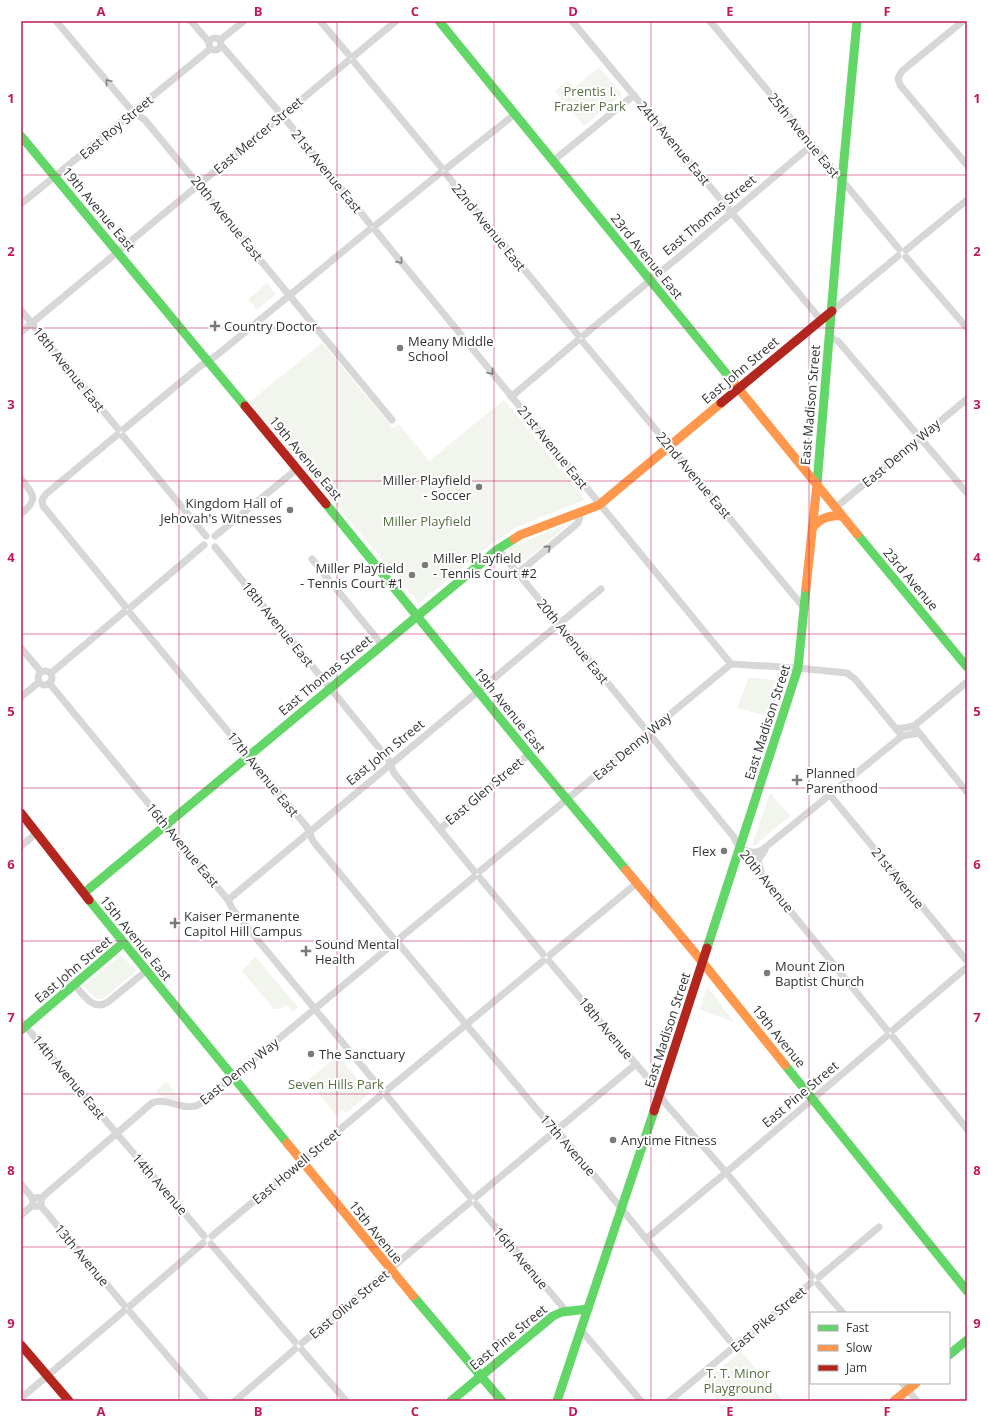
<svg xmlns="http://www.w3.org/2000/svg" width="988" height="1422" font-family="'Open Sans',sans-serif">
	<rect width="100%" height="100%" fill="#fff"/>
	<!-- green -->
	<g fill="#f1f5ed">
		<path d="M 599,67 L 622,94 L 584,126 L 555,91 L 568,80 L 574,88 Z"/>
		<path d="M 267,283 L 276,294 L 257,310 L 248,299 Z"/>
		<path d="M 322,343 L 393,428 L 399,424 L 429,461 L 504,400 L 585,500 L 515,528 L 494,542 L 419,603 L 249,402 Z"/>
		<path d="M 570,523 L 521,564 L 508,548 Z"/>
		<path d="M 749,677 L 781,681 L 771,717 L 737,708 Z"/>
		<path d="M 770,793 L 790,816 L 754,846 L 752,845 Z"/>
		<path d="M 121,955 L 136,971 L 104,998 L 101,999 L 96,999 L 84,986 Z"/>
		<path d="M 255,956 L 298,1007 L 293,1012 L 286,1005 L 281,1009 L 274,1009 L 241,970 L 247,966 Z"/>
		<path d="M 707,986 L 734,1022 L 700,1010 Z"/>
		<path d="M 338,1055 L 363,1086 L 365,1085 L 371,1092 L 346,1113 L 342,1110 L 336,1115 L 308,1080 Z"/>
		<path d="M 166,1081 L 182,1100 L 182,1101 L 162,1097 L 155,1091 Z"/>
		<path d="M 741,1351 L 783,1401 L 718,1401 L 703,1383 Z"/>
	</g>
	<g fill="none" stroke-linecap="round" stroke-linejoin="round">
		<!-- street -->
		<g stroke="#d7d7d7" stroke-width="7">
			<path d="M 56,21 L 133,112 L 145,120 L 392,420"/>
			<path d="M 191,21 L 209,42"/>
			<path d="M 320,21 L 349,55"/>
			<path d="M 572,21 L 821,320"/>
			<path d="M 710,21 L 899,249"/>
			<path d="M 963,21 L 902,71 L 898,78 L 900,85 L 967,165"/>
			<circle cx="215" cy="44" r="6"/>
			<path d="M 220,40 L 244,21"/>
			<path d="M 221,45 L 282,115 L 370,224"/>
			<path d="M 354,56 L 396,21"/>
			<path d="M 354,62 L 441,167"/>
			<path d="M 553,161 L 634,95"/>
			<path d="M 447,168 L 515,114"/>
			<path d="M 446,174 L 578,335"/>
			<path d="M 21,204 L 210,49"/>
			<path d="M 376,225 L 440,173"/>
			<path d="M 375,230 L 731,664"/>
			<path d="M 906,250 L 967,200"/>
			<path d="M 906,257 L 967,328"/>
			<path d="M 21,310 L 118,429"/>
			<path d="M 832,311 L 898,256"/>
			<path d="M 21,332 L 348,61"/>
			<path d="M 584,335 L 697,242 L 812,145"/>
			<path d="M 829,338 L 838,341 L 967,493"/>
			<path d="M 583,342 L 805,609"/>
			<path d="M 511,397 L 577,341"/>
			<path d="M 124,429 L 199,367 L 217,355 L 369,230"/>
			<path d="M 117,435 L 46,494 L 42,500 L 43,506 L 125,606"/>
			<path d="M 123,436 L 206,536"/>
			<path d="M 21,479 C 34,495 39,499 21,514"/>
			<path d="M 835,508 L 967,399"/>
			<path d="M 215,536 L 297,469"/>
			<path d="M 215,547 L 388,759 L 394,773 L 474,871"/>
			<path d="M 498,549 L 733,836 L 740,849 L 887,1030"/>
			<path d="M 312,559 L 382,645"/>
			<path d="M 518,573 L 578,523 L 581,512"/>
			<path d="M 131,607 L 204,545"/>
			<path d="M 130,613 L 307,827 L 313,841 L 393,938"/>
			<path d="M 21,648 L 41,672"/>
			<circle cx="45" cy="678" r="7"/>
			<path d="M 51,673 L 124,612"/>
			<path d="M 49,683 L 228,900 L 233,910 L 381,1089"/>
			<path d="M 21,697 L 39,682"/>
			<path d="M 896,729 L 914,726 L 967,682"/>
			<path d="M 916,729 L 967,792"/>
			<path d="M 830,795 L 967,961"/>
			<path d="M 440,829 L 529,754"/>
			<path d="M 21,846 L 37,833"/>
			<path d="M 742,849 C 750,852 754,854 762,850 L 902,736 L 919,733"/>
			<path d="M 480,871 L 731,664 L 798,668 L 847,673 L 855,679 L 902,736"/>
			<path d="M 761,871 L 758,860 L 765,850"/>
			<path d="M 480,878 L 543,954"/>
			<path d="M 228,900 L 601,589"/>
			<path d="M 400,938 L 474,877"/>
			<path d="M 399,944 L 550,1125 L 561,1135 L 735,1347"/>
			<path d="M 550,955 L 637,883"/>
			<path d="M 549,961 L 652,1083 L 666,1104 L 724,1170"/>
			<path d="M 74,984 C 83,994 93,1012 108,1002 L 146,971"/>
			<path d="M 21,1021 L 204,1236"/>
			<path d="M 893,1030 L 966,968"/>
			<path d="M 893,1037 L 967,1129"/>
			<path d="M 387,1090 L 543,961"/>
			<path d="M 387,1096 L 470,1197"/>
			<path d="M 729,1170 L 887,1036"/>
			<path d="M 729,1176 L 812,1276"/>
			<path d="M 21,1184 L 33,1199"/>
			<path d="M 476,1197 L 636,1064"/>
			<circle cx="37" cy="1202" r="4.5"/>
			<path d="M 40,1199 L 152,1103 C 168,1096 185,1113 200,1104 L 393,944"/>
			<path d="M 476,1204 L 566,1311"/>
			<path d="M 40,1205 L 124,1305"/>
			<path d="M 21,1215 L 33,1205"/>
			<path d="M 212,1236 L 380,1096"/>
			<path d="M 646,1239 L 723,1175"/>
			<path d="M 211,1244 L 295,1342"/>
			<path d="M 819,1277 L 879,1227"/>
			<path d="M 818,1284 L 843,1313"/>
			<path d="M 130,1306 L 203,1243"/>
			<path d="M 130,1312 L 206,1401"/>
			<path d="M 581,1330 L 641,1401"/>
			<path d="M 302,1343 L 469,1203"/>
			<path d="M 302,1350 L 346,1401"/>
			<path d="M 902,1383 L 917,1401"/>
			<path d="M 21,1398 L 124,1311"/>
			<path d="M 235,1401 L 295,1349"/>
			<path d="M 669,1401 L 811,1283"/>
		</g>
		<!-- fast -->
		<g stroke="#63d668" stroke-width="9">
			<path d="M 439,21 L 734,383"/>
			<path d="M 21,136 L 245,406"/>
			<path d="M 817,484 L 842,181 L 857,21"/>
			<path d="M 326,504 L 529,754 L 626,870"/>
			<path d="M 857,534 L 967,667"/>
			<path d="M 84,893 L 498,549 L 514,539"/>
			<path d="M 89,900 L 287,1143"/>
			<path d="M 707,948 L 798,668 L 806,588"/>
			<path d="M 21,1030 L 123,943"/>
			<path d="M 785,1065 L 967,1291"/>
			<path d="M 413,1296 L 502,1401"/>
			<path d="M 949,1355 L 967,1340"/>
			<path d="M 451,1401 L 553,1316 L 562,1312 L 588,1309"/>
			<path d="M 557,1401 L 654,1111"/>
		</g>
		<!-- slow -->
		<g stroke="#ff974d" stroke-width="9">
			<path d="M 734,383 L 857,534"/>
			<path d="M 813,527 C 821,518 829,515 841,516"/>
			<path d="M 514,539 L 520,535 L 599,505 L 721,403"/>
			<path d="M 806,588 L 817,484"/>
			<path d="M 626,870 L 695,953 L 785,1065"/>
			<path d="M 287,1143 L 413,1296"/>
			<path d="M 894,1401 L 916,1383"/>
		</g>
		<!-- jam -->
		<g stroke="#b3261e" stroke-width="9">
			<path d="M 721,403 L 832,311"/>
			<path d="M 245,406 L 326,504"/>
			<path d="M 21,813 L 89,900"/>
			<path d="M 654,1111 L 707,948"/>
			<path d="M 21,1345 L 69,1401"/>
		</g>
	</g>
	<!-- one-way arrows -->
	<defs><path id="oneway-chevron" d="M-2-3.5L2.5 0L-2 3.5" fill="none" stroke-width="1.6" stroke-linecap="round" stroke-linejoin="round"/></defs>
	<g stroke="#7d7d7d">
		<use href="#oneway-chevron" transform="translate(108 82) rotate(-130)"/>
		<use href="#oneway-chevron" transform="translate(400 261) rotate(51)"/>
		<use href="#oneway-chevron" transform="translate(491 372) rotate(51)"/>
		<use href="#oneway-chevron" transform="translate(548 548) rotate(-40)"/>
	</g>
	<!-- grid -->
	<path fill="none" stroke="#c2185b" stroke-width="1" stroke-opacity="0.55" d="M 179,21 L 179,1401M 337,21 L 337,1401M 494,21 L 494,1401M 651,21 L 651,1401M 809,21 L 809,1401M 21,175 L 967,175M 21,328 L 967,328M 21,481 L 967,481M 21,634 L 967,634M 21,788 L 967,788M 21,941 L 967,941M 21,1094 L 967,1094M 21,1247 L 967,1247"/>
	<!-- markers -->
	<g fill="#7a7a7a" stroke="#fff" stroke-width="1.5">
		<path d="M213 320h4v4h4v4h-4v4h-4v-4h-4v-4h4z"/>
		<circle cx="400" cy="348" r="4"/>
		<circle cx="479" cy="487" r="4"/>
		<circle cx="290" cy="510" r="4"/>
		<circle cx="425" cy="565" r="4"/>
		<circle cx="412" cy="575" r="4"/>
		<path d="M795 774h4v4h4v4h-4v4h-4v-4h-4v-4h4z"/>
		<circle cx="724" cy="851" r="4"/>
		<path d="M173 917h4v4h4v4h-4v4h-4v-4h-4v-4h4z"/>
		<path d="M304 945h4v4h4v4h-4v4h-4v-4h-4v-4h4z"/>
		<circle cx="767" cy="973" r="4"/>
		<circle cx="311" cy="1054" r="4"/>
		<circle cx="613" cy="1140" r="4"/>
	</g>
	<g text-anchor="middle" stroke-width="4" stroke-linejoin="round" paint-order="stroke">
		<!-- park labels -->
		<g font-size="13" fill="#56703f" stroke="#fff">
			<text x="590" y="96">Prentis I.<tspan x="590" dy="15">Frazier Park</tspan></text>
			<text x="427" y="526">Miller Playfield</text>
			<text x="336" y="1089">Seven Hills Park</text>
			<text x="738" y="1378">T. T. Minor<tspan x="738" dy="15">Playground</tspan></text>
		</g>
		<!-- street labels -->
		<g font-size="13" fill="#333" stroke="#fff">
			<text transform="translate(116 127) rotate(-40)" y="5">East Roy Street</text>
			<text transform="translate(258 135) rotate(-40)" y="5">East Mercer Street</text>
			<text transform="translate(804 135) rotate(51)" y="5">25th Avenue East</text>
			<text transform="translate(674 143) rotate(50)" y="5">24th Avenue East</text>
			<text transform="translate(327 171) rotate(51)" y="5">21st Avenue East</text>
			<text transform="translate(99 209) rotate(50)" y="5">19th Avenue East</text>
			<text transform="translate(709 215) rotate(-40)" y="5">East Thomas Street</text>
			<text transform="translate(227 218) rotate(51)" y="5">20th Avenue East</text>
			<text transform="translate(489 227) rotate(51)" y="5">22nd Avenue East</text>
			<text transform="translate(647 256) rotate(51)" y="5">23rd Avenue East</text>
			<text transform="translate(69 369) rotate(51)" y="5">18th Avenue East</text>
			<text transform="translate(740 370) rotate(-40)" y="5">East John Street</text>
			<text transform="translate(810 405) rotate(-85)" y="5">East Madison Street</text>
			<text transform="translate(553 447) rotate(51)" y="5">21st Avenue East</text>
			<text transform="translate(901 453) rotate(-40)" y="5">East Denny Way</text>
			<text transform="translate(306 458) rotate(50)" y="5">19th Avenue East</text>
			<text transform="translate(694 475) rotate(50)" y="5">22nd Avenue East</text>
			<text transform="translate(911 579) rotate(50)" y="5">23rd Avenue</text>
			<text transform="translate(278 624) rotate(51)" y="5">18th Avenue East</text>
			<text transform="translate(573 641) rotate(51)" y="5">20th Avenue East</text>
			<text transform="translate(325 675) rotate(-40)" y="5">East Thomas Street</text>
			<text transform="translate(510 710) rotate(51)" y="5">19th Avenue East</text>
			<text transform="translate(767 722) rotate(-72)" y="5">East Madison Street</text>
			<text transform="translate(632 746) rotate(-40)" y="5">East Denny Way</text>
			<text transform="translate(385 752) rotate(-39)" y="5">East John Street</text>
			<text transform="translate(263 774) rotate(51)" y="5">17th Avenue East</text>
			<text transform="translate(484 791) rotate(-40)" y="5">East Glen Street</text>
			<text transform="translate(183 845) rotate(50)" y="5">16th Avenue East</text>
			<text transform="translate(898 878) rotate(51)" y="5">21st Avenue</text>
			<text transform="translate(767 881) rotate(51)" y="5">20th Avenue</text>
			<text transform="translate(136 938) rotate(51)" y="5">15th Avenue East</text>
			<text transform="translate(73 969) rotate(-40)" y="5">East John Street</text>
			<text transform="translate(606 1028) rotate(50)" y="5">18th Avenue</text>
			<text transform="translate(667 1030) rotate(-72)" y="5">East Madison Street</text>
			<text transform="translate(779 1036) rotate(51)" y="5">19th Avenue</text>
			<text transform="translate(239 1071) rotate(-39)" y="5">East Denny Way</text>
			<text transform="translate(69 1077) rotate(50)" y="5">14th Avenue East</text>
			<text transform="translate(800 1094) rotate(-40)" y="5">East Pine Street</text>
			<text transform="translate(568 1145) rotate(49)" y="5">17th Avenue</text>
			<text transform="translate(296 1166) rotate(-40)" y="5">East Howell Street</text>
			<text transform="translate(160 1184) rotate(49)" y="5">14th Avenue</text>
			<text transform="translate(376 1232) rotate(51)" y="5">15th Avenue</text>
			<text transform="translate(82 1255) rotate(50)" y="5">13th Avenue</text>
			<text transform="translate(521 1258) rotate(50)" y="5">16th Avenue</text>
			<text transform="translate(349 1304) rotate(-40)" y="5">East Olive Street</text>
			<text transform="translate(768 1319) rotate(-40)" y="5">East Pike Street</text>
			<text transform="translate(508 1337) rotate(-39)" y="5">East Pine Street</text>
		</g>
		<!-- poi labels -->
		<g font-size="13" fill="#333" stroke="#fff" text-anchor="start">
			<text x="224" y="331">Country Doctor</text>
			<text x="408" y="346">Meany Middle<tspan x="408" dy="15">School</tspan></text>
			<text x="471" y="485" text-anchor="end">Miller Playfield<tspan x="471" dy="15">- Soccer</tspan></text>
			<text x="282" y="508" text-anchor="end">Kingdom Hall of<tspan x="282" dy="15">Jehovah's Witnesses</tspan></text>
			<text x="433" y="563">Miller Playfield<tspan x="433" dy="15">- Tennis Court #2</tspan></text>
			<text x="404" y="573" text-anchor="end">Miller Playfield<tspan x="404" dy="15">- Tennis Court #1</tspan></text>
			<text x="806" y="778">Planned<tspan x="806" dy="15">Parenthood</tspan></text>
			<text x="716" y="856" text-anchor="end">Flex</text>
			<text x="184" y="921">Kaiser Permanente<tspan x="184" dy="15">Capitol Hill Campus</tspan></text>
			<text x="315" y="949">Sound Mental<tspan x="315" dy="15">Health</tspan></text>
			<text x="775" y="971">Mount Zion<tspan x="775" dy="15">Baptist Church</tspan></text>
			<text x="319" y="1059">The Sanctuary</text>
			<text x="621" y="1145">Anytime Fitness</text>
		</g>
	</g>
	<!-- border -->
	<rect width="988" height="1422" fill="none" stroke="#ffffff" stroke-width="44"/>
	<!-- legend -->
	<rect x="810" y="1312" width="140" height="72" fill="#ffffff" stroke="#adadad"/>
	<rect x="818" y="1325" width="20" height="6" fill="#63d668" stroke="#adadad"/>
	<text x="846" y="1332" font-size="12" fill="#333333">Fast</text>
	<rect x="818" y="1345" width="20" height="6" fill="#ff974d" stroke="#adadad"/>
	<text x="846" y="1352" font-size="12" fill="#333333">Slow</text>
	<rect x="818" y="1365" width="20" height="6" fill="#b3261e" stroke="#adadad"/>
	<text x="846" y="1372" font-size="12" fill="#333333">Jam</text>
	<rect x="22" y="22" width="944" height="1378" fill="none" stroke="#c2185b" stroke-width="1.5"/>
	<g font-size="13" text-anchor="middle" font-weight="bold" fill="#c2185b">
		<text x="101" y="16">A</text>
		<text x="258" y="16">B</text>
		<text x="415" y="16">C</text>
		<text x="573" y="16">D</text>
		<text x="730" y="16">E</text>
		<text x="887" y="16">F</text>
		<text x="11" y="103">1</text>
		<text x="977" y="103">1</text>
		<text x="11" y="256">2</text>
		<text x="977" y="256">2</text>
		<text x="11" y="409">3</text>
		<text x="977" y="409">3</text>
		<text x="11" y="562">4</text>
		<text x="977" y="562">4</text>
		<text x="11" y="716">5</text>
		<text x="977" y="716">5</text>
		<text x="11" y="869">6</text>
		<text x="977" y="869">6</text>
		<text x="11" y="1022">7</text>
		<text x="977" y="1022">7</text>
		<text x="11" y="1175">8</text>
		<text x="977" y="1175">8</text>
		<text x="11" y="1328">9</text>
		<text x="977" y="1328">9</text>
		<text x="101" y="1416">A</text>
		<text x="258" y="1416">B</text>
		<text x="415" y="1416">C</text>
		<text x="573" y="1416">D</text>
		<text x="730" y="1416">E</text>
		<text x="887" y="1416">F</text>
	</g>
</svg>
